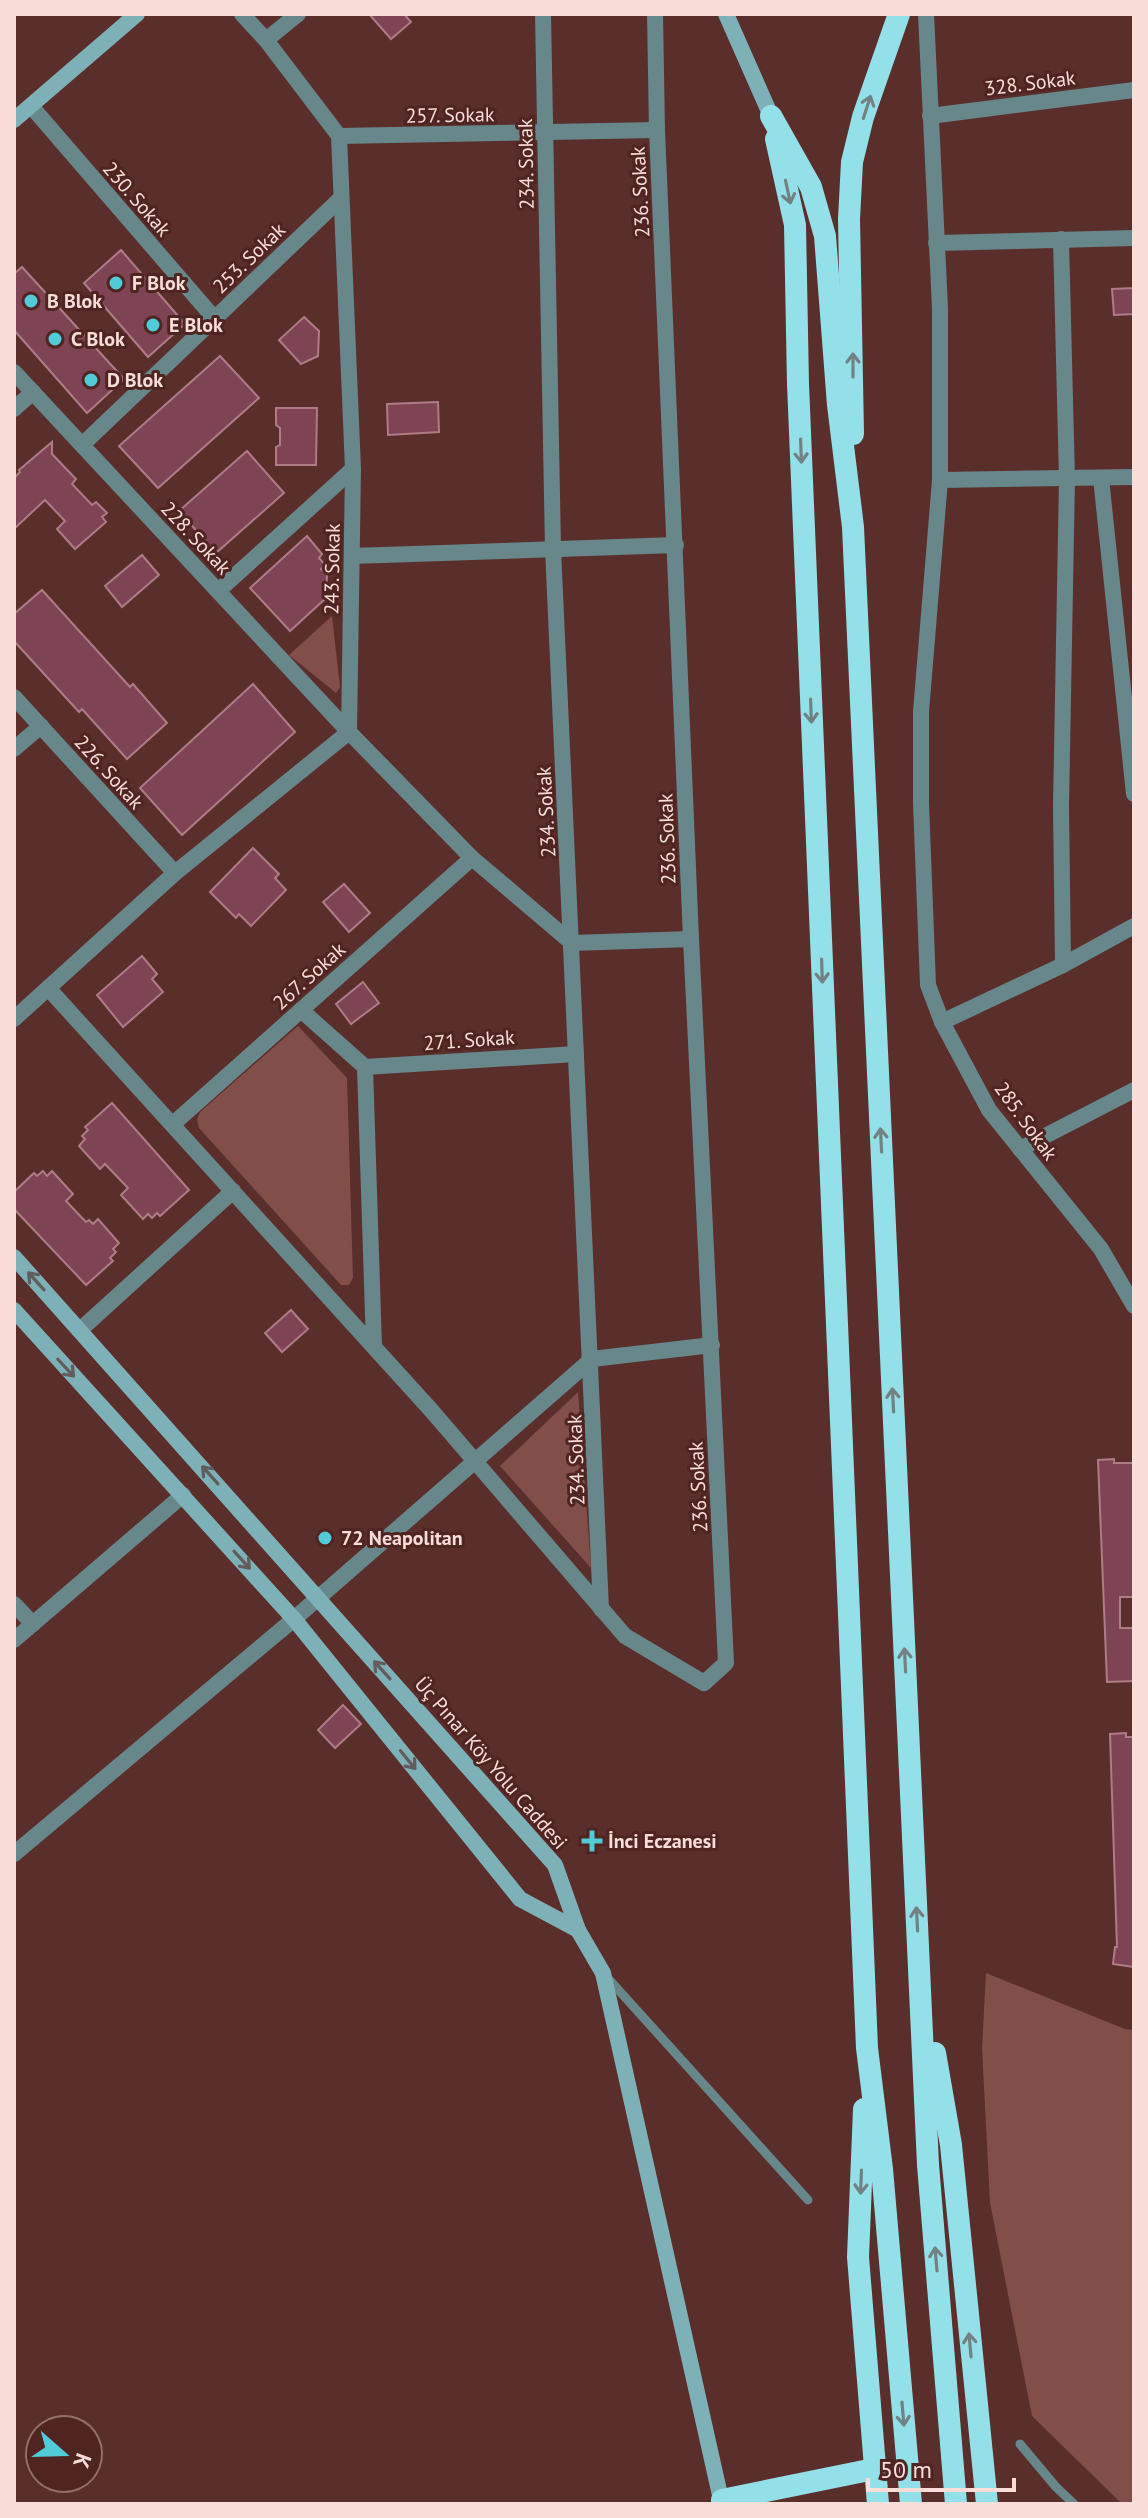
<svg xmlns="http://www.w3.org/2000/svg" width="1148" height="2518" font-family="'PT Sans',sans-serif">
	<rect width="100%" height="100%" fill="#5a2e2b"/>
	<!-- green -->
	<g fill="#814e4a">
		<path d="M 332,616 L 340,687 L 336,693 L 289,655 Z"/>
		<path d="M 298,1026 L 347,1078 L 353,1278 L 349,1285 L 341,1285 L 199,1128 L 197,1119 L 200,1112 Z"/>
		<path d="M 578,1392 L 591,1568 L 500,1466 Z"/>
		<path d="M 986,1973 L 1125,2029 L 1134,2030 L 1134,2504 L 1122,2504 L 1032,2416 L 990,2203 L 982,2048 Z"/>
	</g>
	<!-- building -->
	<g fill="#7e4453" stroke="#ae7b86" stroke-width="2">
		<path d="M 369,14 L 404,14 L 411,22 L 391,39 Z"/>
		<path d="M 121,250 L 185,324 L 148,357 L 84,283 Z"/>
		<path d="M 22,267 L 124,379 L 87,413 L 14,330 L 14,274 Z"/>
		<path d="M 1134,288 L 1134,314 L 1114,315 L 1112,289 Z"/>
		<path d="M 304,317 L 319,331 L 318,356 L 301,364 L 279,340 Z"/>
		<path d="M 220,356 L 259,398 L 158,488 L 119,446 Z"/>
		<path d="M 438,402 L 439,432 L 388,435 L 387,404 Z"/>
		<path d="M 276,408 L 317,408 L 316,465 L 276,465 L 276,447 L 280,445 L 280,428 L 276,425 Z"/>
		<path d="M 52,442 L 52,454 L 76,479 L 72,484 L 92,505 L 96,502 L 107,513 L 102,517 L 106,522 L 75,549 L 57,529 L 65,521 L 45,500 L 14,529 L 14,478 L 20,472 L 19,470 Z"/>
		<path d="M 247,451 L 284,493 L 216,553 L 179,511 Z"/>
		<path d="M 307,536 L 322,554 L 319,558 L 325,565 L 321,569 L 327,575 L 326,598 L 290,631 L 250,588 Z"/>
		<path d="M 142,555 L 159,575 L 122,607 L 105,586 Z"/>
		<path d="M 42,590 L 130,687 L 133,684 L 167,723 L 127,759 L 82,709 L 79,712 L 14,641 L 14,614 Z"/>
		<path d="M 253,684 L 295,732 L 182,835 L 140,788 Z"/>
		<path d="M 253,848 L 279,874 L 275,878 L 286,890 L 251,926 L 239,914 L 236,918 L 210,892 Z"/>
		<path d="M 344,884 L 370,913 L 349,932 L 323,902 Z"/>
		<path d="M 142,956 L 157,974 L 152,979 L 163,992 L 123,1027 L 97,995 Z"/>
		<path d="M 363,982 L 379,1003 L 351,1024 L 336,1004 Z"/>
		<path d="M 112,1103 L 189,1190 L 160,1216 L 157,1213 L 152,1218 L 148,1214 L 143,1219 L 121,1195 L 128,1188 L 105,1164 L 100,1169 L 79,1146 L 85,1139 L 82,1136 L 88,1130 L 85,1127 Z"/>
		<path d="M 43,1171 L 47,1176 L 52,1171 L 73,1194 L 66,1201 L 86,1222 L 89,1220 L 93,1224 L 98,1219 L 119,1243 L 113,1249 L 116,1252 L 110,1258 L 113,1261 L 86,1285 L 14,1209 L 14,1192 L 34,1173 L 37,1176 Z"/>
		<path d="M 291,1310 L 308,1329 L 282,1352 L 265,1333 Z"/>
		<path d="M 1114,1459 L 1114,1463 L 1134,1463 L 1134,1597 L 1120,1597 L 1120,1628 L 1134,1628 L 1134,1681 L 1107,1682 L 1098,1460 Z"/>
		<path d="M 343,1705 L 361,1724 L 335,1748 L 318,1730 Z"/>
		<path d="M 1126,1733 L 1126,1737 L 1134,1737 L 1134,1967 L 1113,1964 L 1115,1947 L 1117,1947 L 1110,1734 Z"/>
	</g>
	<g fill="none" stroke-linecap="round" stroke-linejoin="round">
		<!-- service -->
		<g stroke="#67878b" stroke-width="9">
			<path d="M 605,1975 L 808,2200"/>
			<path d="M 1020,2444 L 1056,2487 L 1074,2504"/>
		</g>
		<!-- minor -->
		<g stroke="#67878b" stroke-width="16">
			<path d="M 242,14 L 266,40 L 339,136 L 353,469 L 349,732"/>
			<path d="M 543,14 L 553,549 L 601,1609"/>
			<path d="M 926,14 L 940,308 L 940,480 L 921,712 L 921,803 L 928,985 L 942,1022 L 989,1110 L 1101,1249 L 1134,1306"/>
			<path d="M 266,40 L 298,14"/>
			<path d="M 31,106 L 214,318"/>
			<path d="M 930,116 L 1134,90"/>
			<path d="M 339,136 L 657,130"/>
			<path d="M 1061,239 L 1067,479 L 1061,806 L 1063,965"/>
			<path d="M 936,243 L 1134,238"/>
			<path d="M 14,372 L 349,732 L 472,858 L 572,943 L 691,939"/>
			<path d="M 14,409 L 33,392"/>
			<path d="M 82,445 L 340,199"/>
			<path d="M 1101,478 L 1134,794"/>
			<path d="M 940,480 L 1134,477"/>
			<path d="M 353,556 L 676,545"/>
			<path d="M 218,591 L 353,469"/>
			<path d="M 14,697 L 175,873"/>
			<path d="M 14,749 L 41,726"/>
			<path d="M 48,988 L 431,1410 L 625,1636 L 704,1683 L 726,1663 L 691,939 L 657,130 L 655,14"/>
			<path d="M 301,1010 L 365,1067 L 374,1346"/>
			<path d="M 14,1019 L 175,873 L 349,732"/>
			<path d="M 942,1022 L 1063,965 L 1134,926"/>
			<path d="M 365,1067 L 576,1054"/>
			<path d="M 173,1124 L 472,858"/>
			<path d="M 1020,1149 L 1134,1090"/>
			<path d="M 80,1330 L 233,1191"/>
			<path d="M 14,1604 L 33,1624"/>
			<path d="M 14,1640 L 183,1495"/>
			<path d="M 14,1854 L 294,1619 L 592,1359 L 712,1345"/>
		</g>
		<!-- secondary -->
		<g stroke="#7db1b7" stroke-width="16">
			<path d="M 726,14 L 771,116"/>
			<path d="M 14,120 L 137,14"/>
			<path d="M 14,1257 L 555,1865 L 578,1930 L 603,1973 L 722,2504"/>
			<path d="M 14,1310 L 294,1619 L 520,1899 L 578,1930"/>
		</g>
		<!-- trunk -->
		<g stroke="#94e0e8" stroke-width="22">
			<path d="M 771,116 L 811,187 L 825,236 L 838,405 L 853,527 L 928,2165 L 956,2504"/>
			<path d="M 776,139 L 795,225 L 798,384 L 867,2048 L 882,2169 L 911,2504"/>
			<path d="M 853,434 L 849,219 L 852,162 L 863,117 L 899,14"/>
			<path d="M 935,2053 L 951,2145 L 987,2504"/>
			<path d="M 864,2109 L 858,2257 L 878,2504"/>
			<path d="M 722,2500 L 874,2469"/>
		</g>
	</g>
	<!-- one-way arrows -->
	<defs><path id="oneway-shaft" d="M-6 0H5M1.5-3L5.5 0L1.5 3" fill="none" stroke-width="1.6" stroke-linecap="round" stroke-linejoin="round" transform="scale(2)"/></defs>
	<g stroke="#728284">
		<use href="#oneway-shaft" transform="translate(867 107) rotate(-72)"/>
		<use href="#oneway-shaft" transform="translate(788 192) rotate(78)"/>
		<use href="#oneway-shaft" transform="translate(853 365) rotate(-90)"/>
		<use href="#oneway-shaft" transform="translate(801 451) rotate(88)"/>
		<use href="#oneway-shaft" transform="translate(811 711) rotate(88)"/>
		<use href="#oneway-shaft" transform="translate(822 971) rotate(88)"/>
		<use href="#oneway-shaft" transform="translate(881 1140) rotate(-93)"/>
		<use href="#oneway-shaft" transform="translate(893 1400) rotate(-93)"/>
		<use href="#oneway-shaft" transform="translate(905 1660) rotate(-93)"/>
		<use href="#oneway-shaft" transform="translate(917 1919) rotate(-93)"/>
		<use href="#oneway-shaft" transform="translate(861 2182) rotate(92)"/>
		<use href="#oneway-shaft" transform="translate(936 2259) rotate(-95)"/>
		<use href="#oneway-shaft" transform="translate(970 2345) rotate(-95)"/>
		<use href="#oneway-shaft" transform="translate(903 2414) rotate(85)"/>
	</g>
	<g stroke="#615c5d">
		<use href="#oneway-shaft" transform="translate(36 1281) rotate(-132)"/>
		<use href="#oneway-shaft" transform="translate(66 1368) rotate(47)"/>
		<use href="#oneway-shaft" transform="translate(210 1475) rotate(-132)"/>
		<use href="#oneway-shaft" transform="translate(242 1560) rotate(48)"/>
		<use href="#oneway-shaft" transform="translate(382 1670) rotate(-132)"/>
		<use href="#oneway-shaft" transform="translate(408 1760) rotate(51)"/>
	</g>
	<!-- markers -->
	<g fill="#52cbd8" stroke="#4f2421" stroke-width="3">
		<circle cx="116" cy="283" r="8"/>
		<circle cx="31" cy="301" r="8"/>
		<circle cx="153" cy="325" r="8"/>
		<circle cx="55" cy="339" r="8"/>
		<circle cx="91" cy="380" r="8"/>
		<circle cx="325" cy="1538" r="8"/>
		<path d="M588 1829h8v8h8v8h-8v8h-8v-8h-8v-8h8z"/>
	</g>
	<g text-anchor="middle" stroke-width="6" stroke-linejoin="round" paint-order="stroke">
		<!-- street labels -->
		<g font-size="20" fill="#fadcd9" stroke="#4f2421">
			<text transform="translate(1030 83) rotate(-7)" y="7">328. Sokak</text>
			<text transform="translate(450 115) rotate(-1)" y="7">257. Sokak</text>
			<text transform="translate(526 164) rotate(-91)" y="7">234. Sokak</text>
			<text transform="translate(640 192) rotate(-93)" y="7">236. Sokak</text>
			<text transform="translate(137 199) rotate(49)" y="7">230. Sokak</text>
			<text transform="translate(249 258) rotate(-44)" y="7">253. Sokak</text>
			<text transform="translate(196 538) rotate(47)" y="7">228. Sokak</text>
			<text transform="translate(332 569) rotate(-89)" y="7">243. Sokak</text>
			<text transform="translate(109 772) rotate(48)" y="7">226. Sokak</text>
			<text transform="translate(546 812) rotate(-93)" y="7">234. Sokak</text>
			<text transform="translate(667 839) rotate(-92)" y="7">236. Sokak</text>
			<text transform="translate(309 976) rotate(-42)" y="7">267. Sokak</text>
			<text transform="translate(469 1040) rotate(-4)" y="7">271. Sokak</text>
			<text transform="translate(1026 1121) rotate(54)" y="7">285. Sokak</text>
			<text transform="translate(576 1460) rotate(-92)" y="7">234. Sokak</text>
			<text transform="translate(698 1487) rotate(-93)" y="7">236. Sokak</text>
			<text transform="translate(491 1763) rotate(49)" y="7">Üç Pınar Köy Yolu Caddesi</text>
		</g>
		<!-- poi labels -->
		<g font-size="20" font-weight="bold" fill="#fadcd9" stroke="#4f2421" text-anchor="start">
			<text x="132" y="290">F Blok</text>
			<text x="47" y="308">B Blok</text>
			<text x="169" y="332">E Blok</text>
			<text x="71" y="346">C Blok</text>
			<text x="107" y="387">D Blok</text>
			<text x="341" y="1545">72 Neapolitan</text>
			<text x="608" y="1848">İnci Eczanesi</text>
		</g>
	</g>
	<!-- border -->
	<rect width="1148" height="2518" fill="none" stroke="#fadcd9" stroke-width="32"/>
	<!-- north arrow -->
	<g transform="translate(64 2454) rotate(110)"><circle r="38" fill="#4f2421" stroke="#936e6b" stroke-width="2"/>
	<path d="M0-6L14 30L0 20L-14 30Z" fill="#52cbd8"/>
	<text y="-12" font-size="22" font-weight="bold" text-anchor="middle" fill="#fadcd9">K</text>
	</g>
	<!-- scale -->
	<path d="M868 2478v12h146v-12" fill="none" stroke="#fadcd9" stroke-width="4"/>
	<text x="880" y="2478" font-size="24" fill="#fadcd9" stroke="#4f2421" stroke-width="6" paint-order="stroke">50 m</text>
</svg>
